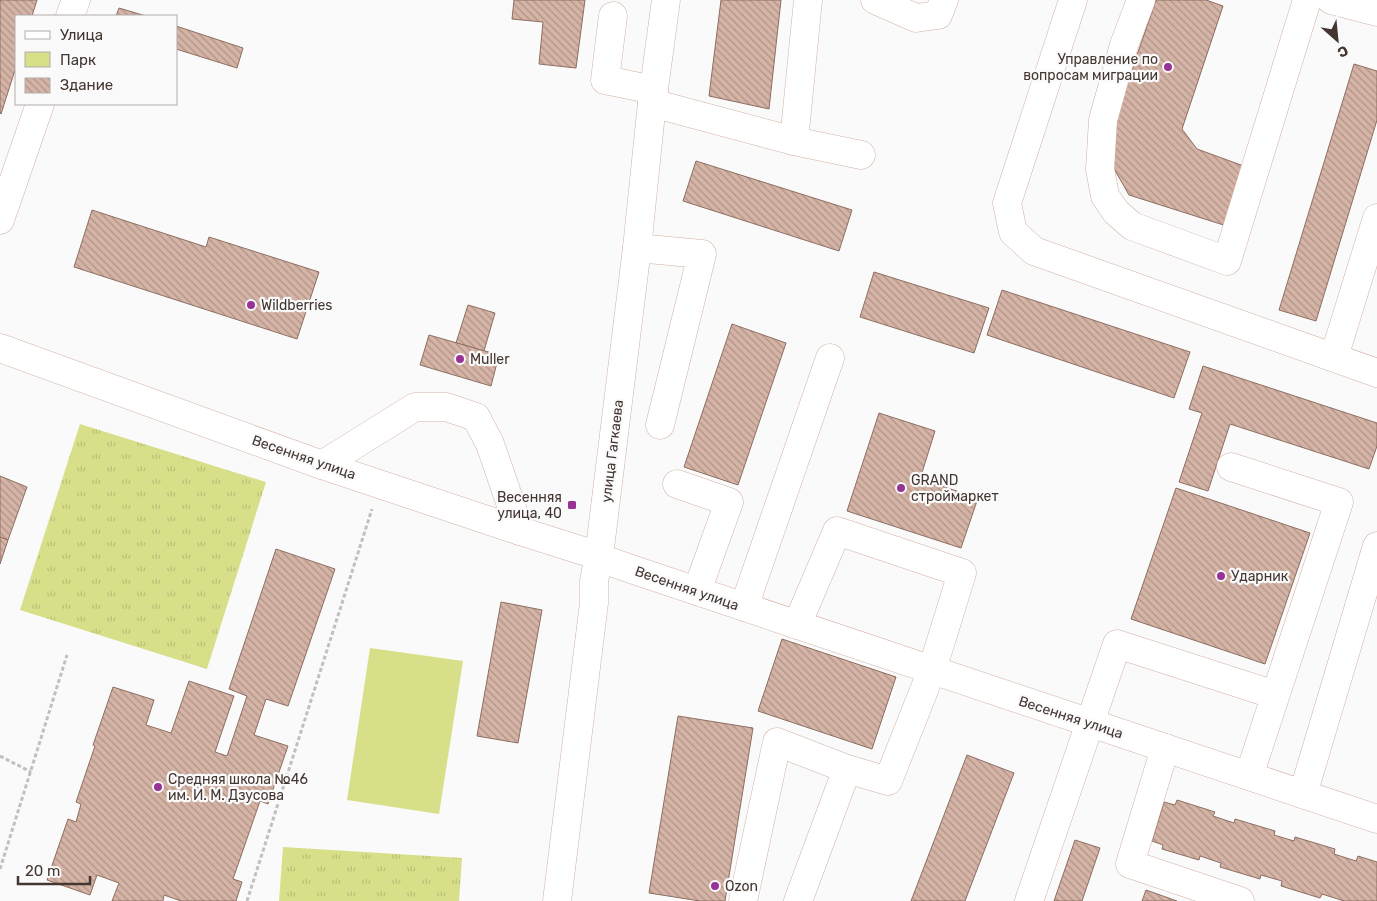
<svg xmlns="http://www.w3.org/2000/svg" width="1377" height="901" font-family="Rubik,sans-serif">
	<defs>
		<pattern id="grass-tufts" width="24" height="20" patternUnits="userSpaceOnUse" patternTransform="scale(1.25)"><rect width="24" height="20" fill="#d7df89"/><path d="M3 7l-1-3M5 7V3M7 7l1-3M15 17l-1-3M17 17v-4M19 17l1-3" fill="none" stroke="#bac077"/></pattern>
		<pattern id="building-back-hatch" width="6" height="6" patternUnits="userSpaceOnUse" patternTransform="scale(1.25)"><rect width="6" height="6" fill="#d5b4a6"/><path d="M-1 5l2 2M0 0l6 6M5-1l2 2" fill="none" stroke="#ae9388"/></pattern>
	</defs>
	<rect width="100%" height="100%" fill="#fafafa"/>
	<!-- grass -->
	<g fill="url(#grass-tufts)">
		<path d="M 80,424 L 266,482 L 207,669 L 20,610 Z"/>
		<path d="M 283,847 L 462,858 L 459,901 L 279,901 Z"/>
	</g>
	<!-- park -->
	<path fill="#d7df89" d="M 370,648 L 463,661 L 439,814 L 347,800 Z"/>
	<!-- building -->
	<g fill="url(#building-back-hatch)" stroke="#8d6e61">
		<path d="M 0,0 L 37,0 L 32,16 L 16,16 L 16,67 L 1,114 L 0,113 Z"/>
		<path d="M 514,0 L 585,0 L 576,68 L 539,64 L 543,22 L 512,19 Z"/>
		<path d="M 721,0 L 781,0 L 769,109 L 709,96 Z"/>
		<path d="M 1156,0 L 1206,0 L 1223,6 L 1182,129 L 1197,149 L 1252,169 L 1233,228 L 1129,195 L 1104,151 Z"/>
		<path d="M 119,8 L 146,16 L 116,16 Z"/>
		<path d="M 176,26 L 243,48 L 237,68 L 176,49 Z"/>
		<path d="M 1354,64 L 1377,71 L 1377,120 L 1316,321 L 1279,310 Z"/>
		<path d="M 696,161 L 852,210 L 839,251 L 683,201 Z"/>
		<path d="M 92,210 L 206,247 L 209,237 L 319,272 L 297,339 L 74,267 Z"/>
		<path d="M 874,272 L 989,308 L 974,353 L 860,317 Z"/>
		<path d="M 1002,290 L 1190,352 L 1174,398 L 987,335 Z"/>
		<path d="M 468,305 L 495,313 L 484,351 L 456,343 Z"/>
		<path d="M 732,324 L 786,343 L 738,485 L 684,467 Z"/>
		<path d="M 429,335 L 499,355 L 491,386 L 420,365 Z"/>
		<path d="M 1203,366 L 1377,423 L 1377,446 L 1369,469 L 1230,424 L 1208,491 L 1179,482 L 1202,413 L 1189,409 Z"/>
		<path d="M 879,413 L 935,431 L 920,479 L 978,498 L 961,548 L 847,511 Z"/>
		<path d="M 0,476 L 27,487 L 8,540 L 0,537 Z"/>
		<path d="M 1176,488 L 1310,533 L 1265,664 L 1131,619 Z"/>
		<path d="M 0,537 L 8,540 L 0,564 Z"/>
		<path d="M 276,549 L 335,569 L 288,706 L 266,699 L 254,735 L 288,746 L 268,804 L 260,801 L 233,879 L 242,882 L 236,901 L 181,901 L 164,895 L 163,901 L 112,901 L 119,883 L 97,875 L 90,895 L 47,880 L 68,819 L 76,822 L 81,804 L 76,802 L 95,746 L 93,745 L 113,687 L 154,700 L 146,725 L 171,733 L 189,681 L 234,696 L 215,752 L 227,756 L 247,696 L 229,689 Z"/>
		<path d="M 501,602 L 542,610 L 518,743 L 477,736 Z"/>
		<path d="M 782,639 L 896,677 L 872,749 L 758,711 Z"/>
		<path d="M 678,716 L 753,728 L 725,901 L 700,901 L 649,893 Z"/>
		<path d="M 967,755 L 1014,773 L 965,901 L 911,901 Z"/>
		<path d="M 1177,800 L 1215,812 L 1213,816 L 1234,823 L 1235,819 L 1275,831 L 1274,835 L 1294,841 L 1295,837 L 1335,849 L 1334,854 L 1356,861 L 1358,856 L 1377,862 L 1377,901 L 1344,901 L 1322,894 L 1320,898 L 1281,886 L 1282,881 L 1261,875 L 1260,879 L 1220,867 L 1221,863 L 1200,856 L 1199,860 L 1162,849 L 1163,845 L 1152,841 L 1164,802 L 1175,805 Z"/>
		<path d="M 1075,840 L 1100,848 L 1082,901 L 1054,901 Z"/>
		<path d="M 1146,890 L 1177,901 L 1142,901 Z"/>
	</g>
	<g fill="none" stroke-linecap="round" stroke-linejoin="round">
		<!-- minor casing -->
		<g stroke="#d2b1a3" stroke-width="29">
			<g id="minor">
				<path d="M 875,0 L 916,18 L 938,15 L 944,0"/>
				<path d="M 1073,0 L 1007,203 L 1013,232 L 1034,251 L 1377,373"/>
				<path d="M 1141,0 L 1124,45 L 1103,120 L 1100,169 L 1105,196 L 1116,212 L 1132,226 L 1227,261 L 1307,0"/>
				<path d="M 1331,0 L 1377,12"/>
				<path d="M 70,16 L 76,0"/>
				<path d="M 613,16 L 605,80 L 654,90"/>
				<path d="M 652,103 L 794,141 L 861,155"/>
				<path d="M 794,141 L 808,0"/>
				<path d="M 0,220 L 40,104"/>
				<path d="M 637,248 L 702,254 L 660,425"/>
				<path d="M 0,348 L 322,465 L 520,531 L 599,556 L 608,561 L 634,570 L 1377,819"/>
				<path d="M 1334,357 L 1377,218"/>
				<path d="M 322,465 L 415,407 L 446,407 L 476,417 L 490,444 L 520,531"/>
				<path d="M 1231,467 L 1339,502 L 1249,776"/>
				<path d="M 677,484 L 729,502 L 697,591"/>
				<path d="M 744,607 L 830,358"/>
				<path d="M 797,625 L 837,531 L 962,573 L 932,670 L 888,781 L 847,769 L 798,901"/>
				<path d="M 1165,748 L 1130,864 L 1240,901"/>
				<path d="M 1303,794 L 1377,546"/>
				<path d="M 557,901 L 594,603 L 594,581 L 599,556 L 637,248 L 652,103 L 666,0"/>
				<path d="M 743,901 L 777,742 L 847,769"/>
				<path d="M 1029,901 L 1117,644 L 1275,695"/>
			</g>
		</g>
		<!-- path -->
		<g stroke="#c3bfbd" stroke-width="3" stroke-dasharray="4 2.5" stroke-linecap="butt">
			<path d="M 0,756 L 31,772"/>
			<path d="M 0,869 L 67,655"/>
			<path d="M 247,901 L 372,509"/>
		</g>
		<!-- minor -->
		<use href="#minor" stroke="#fff" stroke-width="28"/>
	</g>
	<!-- markers -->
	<g fill="#973297" stroke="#fafafa" stroke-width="2">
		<circle cx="1168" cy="67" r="5"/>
		<circle cx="251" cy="305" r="5"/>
		<circle cx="460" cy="359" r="5"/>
		<circle cx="901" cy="488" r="5"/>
		<rect x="567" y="500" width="10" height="10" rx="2.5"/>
		<circle cx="1221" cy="576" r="5"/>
		<circle cx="158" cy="787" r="5"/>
		<circle cx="715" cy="886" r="5"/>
	</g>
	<g text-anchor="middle" stroke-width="4.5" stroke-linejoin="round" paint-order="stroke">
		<!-- poi labels -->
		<g font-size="14" fill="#443631" stroke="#fafafa" text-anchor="start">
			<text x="1158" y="64" text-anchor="end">Управление по<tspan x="1158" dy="16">вопросам миграции</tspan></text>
			<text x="261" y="310">Wildberries</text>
			<text x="470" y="364">Muller</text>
			<text x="911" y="485">GRAND<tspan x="911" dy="16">строймаркет</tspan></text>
			<text x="562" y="502" text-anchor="end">Весенняя<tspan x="562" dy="16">улица, 40</tspan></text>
			<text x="1231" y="581">Ударник</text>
			<text x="168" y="784">Средняя школа №46<tspan x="168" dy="16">им. И. М. Дзусова</tspan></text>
			<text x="725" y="891">Ozon</text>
		</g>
		<!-- street labels -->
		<g font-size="14" fill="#443631" stroke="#fafafa">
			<text transform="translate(612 451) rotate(-83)" y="5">улица Гагкаева</text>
			<text transform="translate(304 457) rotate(19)" y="5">Весенняя улица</text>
			<text transform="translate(687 588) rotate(19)" y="5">Весенняя улица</text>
			<text transform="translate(1071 717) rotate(18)" y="5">Весенняя улица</text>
		</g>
	</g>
	<!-- legend -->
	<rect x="15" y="15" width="162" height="90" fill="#fafafa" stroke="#b1acaa"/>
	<rect x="25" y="31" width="25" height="8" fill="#ffffff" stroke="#b1acaa"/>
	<text x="60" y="40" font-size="15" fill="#443631">Улица</text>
	<rect x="25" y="52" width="25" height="15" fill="#d7df89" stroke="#b1acaa"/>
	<text x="60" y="65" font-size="15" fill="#443631">Парк</text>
	<rect x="25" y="78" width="25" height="15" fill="url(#building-back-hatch)" stroke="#b1acaa"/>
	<text x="60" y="90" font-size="15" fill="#443631">Здание</text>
	<!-- north arrow -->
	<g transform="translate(1337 40) rotate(153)" stroke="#fafafa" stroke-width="4" paint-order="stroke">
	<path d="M0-4L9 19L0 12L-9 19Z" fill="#443631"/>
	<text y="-8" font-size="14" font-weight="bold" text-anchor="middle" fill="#443631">С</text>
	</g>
	<!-- scale -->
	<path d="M18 876v8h72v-8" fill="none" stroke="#443631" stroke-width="2.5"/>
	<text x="25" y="876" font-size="15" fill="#443631" stroke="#fafafa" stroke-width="4" paint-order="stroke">20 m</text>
</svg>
